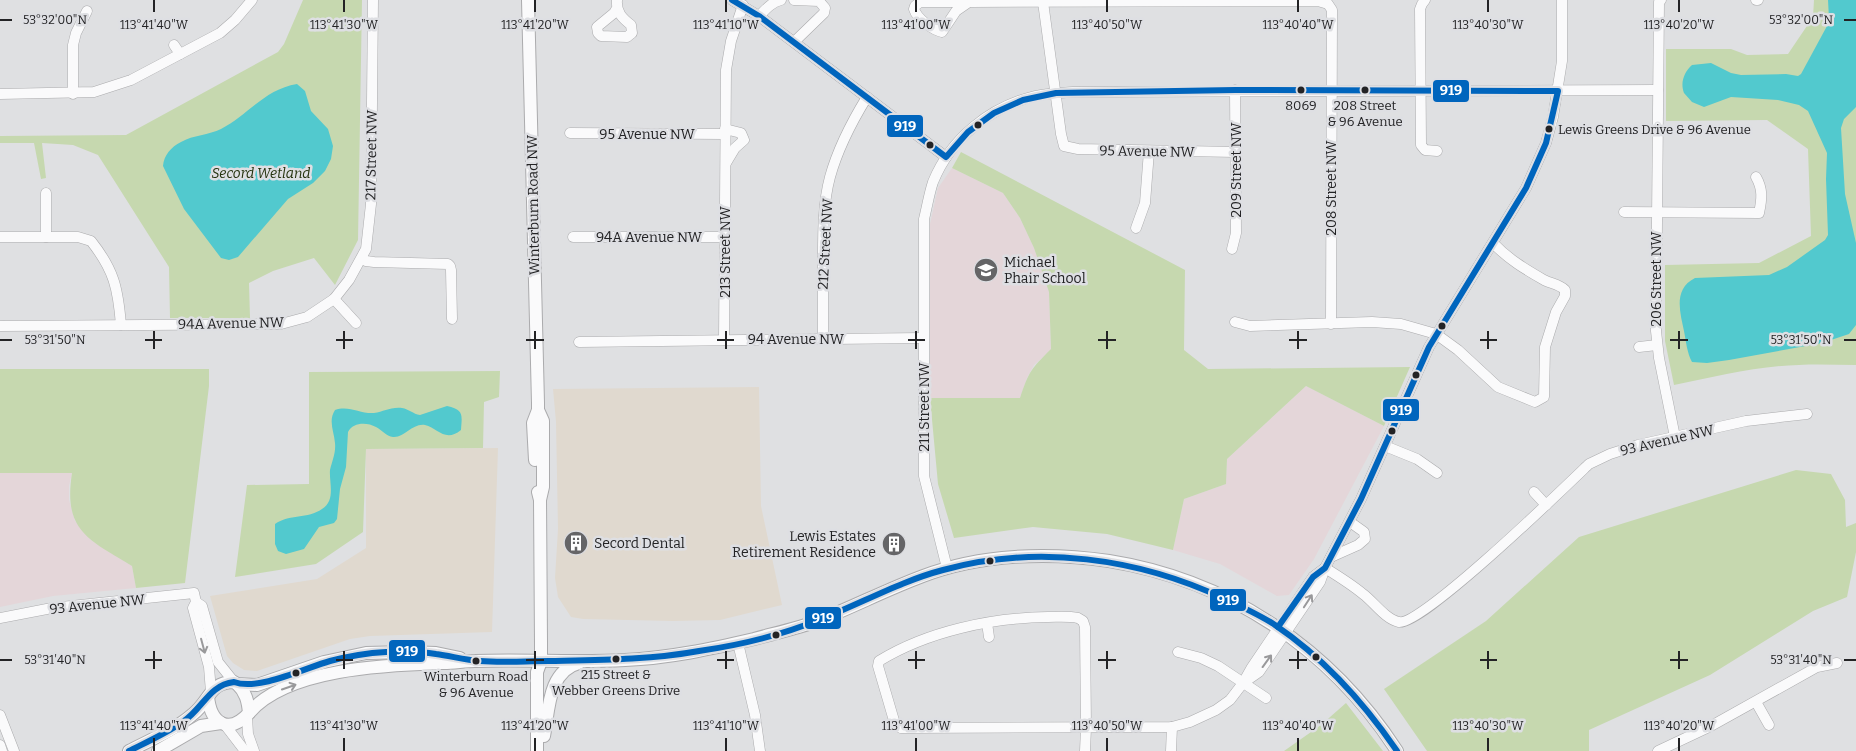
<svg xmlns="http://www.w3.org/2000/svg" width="1856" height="751" font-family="Bitter,serif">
	<rect width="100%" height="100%" fill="#dfe0e2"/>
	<!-- commercial -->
	<g fill="#e0d9cf">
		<path d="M 759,387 L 761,506 L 782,605 L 720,620 L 673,621 L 583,619 L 571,617 L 558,597 L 555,578 L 558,529 L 556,422 L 553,389 Z"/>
		<path d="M 498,448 L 492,632 L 370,636 L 350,639 L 257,671 L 244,670 L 233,663 L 227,656 L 210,596 L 317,579 L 366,548 L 366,449 Z"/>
	</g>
	<!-- education -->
	<g fill="#e4d6d9">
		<path d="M 952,168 L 1003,193 L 1020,218 L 1034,248 L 1049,292 L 1051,350 L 1034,365 L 1027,378 L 1020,398 L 930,398 L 930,224 L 938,188 Z"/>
		<path d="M 1306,386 L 1384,426 L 1314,559 L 1289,595 L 1277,596 L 1220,564 L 1173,550 L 1184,499 L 1226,484 L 1227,459 Z"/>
		<path d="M 0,473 L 72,473 L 69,486 L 69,500 L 75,521 L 91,540 L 132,566 L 136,588 L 53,596 L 0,607 Z"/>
	</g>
	<!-- green -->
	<g fill="#c6d8af">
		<path d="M 303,0 L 362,0 L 358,240 L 335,285 L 314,258 L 273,271 L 249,283 L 250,318 L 170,318 L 169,267 L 98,155 L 73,145 L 42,143 L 46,178 L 41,179 L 34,143 L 0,143 L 0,136 L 126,135 L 278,52 L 284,44 Z"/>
		<path d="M 1814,0 L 1856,0 L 1856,365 C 1837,365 1818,364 1799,365 C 1757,366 1715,377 1674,385 L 1665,341 L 1665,265 L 1759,263 L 1811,236 L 1808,149 L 1767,120 L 1666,121 L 1666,49 L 1731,49 L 1747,55 L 1788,54 L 1813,17 Z"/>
		<path d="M 961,152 L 1185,270 L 1184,350 L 1208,369 L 1410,367 L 1384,426 L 1306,386 L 1227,459 L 1226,484 L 1184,499 L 1173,550 L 1107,534 L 1033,527 L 954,538 L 938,484 L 930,398 L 1020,398 C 1029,371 1031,369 1051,349 L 1049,292 L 1034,248 L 1020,218 L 1003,193 L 952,168 Z"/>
		<path d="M 0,369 L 209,369 L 209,386 L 185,583 L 136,588 L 132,566 C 88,539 63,531 72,473 L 0,473 Z"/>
		<path d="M 500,371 L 499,397 L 484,402 L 483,448 L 366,449 L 363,532 L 316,564 L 235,577 L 247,485 L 309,484 L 309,372 Z"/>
		<path d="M 1796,470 L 1831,474 L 1845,500 L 1846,527 L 1856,523 L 1856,552 L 1847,597 L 1813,611 L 1710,675 L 1589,730 L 1589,751 L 1427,751 L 1384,689 L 1486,621 L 1579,537 Z"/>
		<path d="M 1346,703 L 1383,751 L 1284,751 L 1321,725 Z"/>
	</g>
	<!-- water -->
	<g fill="#52c9ce">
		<path d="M 1828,0 L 1856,0 L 1856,107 L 1844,119 L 1841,128 L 1845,194 L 1856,243 L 1856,325 L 1849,334 L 1822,343 L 1729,360 L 1707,363 L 1692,362 C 1687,353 1686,341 1684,331 C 1680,312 1673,289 1695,278 L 1769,275 L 1787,267 L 1825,240 L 1828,235 L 1826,179 L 1827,153 L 1808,111 L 1799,105 L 1778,100 L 1731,97 L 1704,107 L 1692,102 L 1684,93 C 1680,83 1684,72 1692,65 L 1711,63 L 1731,73 L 1741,75 L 1786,74 L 1798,76 L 1801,74 L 1827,26 L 1829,19 Z"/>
		<path d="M 297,84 L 305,91 L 311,111 L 328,129 L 333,146 L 331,159 L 325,171 L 313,183 L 288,199 L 238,257 L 229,260 L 221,258 L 184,209 L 163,166 C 164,155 171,147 181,142 C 193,135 209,135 221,129 C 248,115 265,89 297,84 Z"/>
		<path d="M 447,406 C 464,410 462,414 461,430 C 445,443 438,428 425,425 C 412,423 405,438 393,437 C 386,436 382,430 376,427 C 367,422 353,422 348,432 L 346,467 L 340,489 L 337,519 L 334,523 L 319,527 L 304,549 L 286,554 L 278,551 L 275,544 L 275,524 C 289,514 308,519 322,509 C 336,500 329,483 330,470 C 332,461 336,453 335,443 C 334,431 328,421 335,410 C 349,405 360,414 374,413 C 384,412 389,407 402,408 C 409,409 413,414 420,415 Z"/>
	</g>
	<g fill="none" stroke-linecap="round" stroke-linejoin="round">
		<!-- minor casing -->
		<g stroke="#ababad" stroke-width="11">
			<g id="minor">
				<path d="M 732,0 L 759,16 L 946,157"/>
				<path d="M 794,0 L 819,1 L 825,8 L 824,13 L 794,42"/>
				<path d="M 1425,0 L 1422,4 L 1420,9 L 1421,145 L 1425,150 L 1437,151"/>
				<path d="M 1661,0 L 1659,2 L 1656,331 L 1659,358 L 1675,437"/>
				<path d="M 1756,0 L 1758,0"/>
				<path d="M 969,2 L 956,11 L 942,32 C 933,30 917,19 914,9 L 915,6 L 920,2 L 969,2 L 1318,1 L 1328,4 L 1332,10 L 1331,324"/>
				<path d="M 1043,2 L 1061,134 L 1064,146 L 1078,149 L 1236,152"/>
				<path d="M 617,8 L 614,13 L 597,27 L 598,33 L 601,36 L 627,37 L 632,33 L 631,25 C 622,18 616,12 617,0"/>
				<path d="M 759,16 C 766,9 772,2 781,0"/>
				<path d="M 174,45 L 180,54"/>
				<path d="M 0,94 L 94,92 L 131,80 L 220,33 L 235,20 L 252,0"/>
				<path d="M 73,94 L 73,45 L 76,33 L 87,11"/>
				<path d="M 725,129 L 741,133 L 744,140 L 735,148 L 726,163"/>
				<path d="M 570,133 L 725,134"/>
				<path d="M 46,193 L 46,237"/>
				<path d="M 1624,212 L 1759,213 C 1762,199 1763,189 1756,177"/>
				<path d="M 1136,228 L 1145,203 L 1149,151"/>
				<path d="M 0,237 L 78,237 L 91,241 C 114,270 118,288 121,325"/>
				<path d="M 573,237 L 725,237"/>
				<path d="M 1232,249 L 1236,233 L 1235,90"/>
				<path d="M 362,258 L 366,261 L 374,262 L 448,264 L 450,266 L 451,270 L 452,319"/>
				<path d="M 334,299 L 356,323"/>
				<path d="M 1235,322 L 1250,326 L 1372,322 L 1401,324 L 1436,334 L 1458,350 L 1498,387 L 1535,402 L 1544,397 L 1545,347 L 1556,312 L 1565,296 L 1565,290 C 1559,284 1552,284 1544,280 C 1525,269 1508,259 1493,243"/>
				<path d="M 0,326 L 281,324 L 307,317 L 334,299 L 349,280 L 366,249 L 371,204 L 373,0"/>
				<path d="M 823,339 C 823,312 823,285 823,258 C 823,231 823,203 830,177 C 838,148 851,123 867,97"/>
				<path d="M 724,340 L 726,70 L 731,41 L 743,5"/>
				<path d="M 579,342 L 923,338"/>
				<path d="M 1639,347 L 1657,345"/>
				<path d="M 1385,446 L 1417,459 L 1437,473"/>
				<path d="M 1534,492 L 1546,505"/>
				<path d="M 1331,557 L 1358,545 L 1365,539 L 1364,532 L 1350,522"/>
				<path d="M 947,568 L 924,476 L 924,219 C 927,207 929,194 933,182 C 951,138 990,107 1035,96 C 1047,93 1061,93 1073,92 L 1658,90"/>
				<path d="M 1325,568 C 1338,576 1351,584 1363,594 C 1374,602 1385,619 1399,622 C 1421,627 1566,486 1589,464 L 1610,454 L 1638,445 L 1746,421 L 1807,414"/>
				<path d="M 196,602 L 202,606 L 218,662 L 234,682"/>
				<path d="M 0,618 L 52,608 L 194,593 L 196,602 L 193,608 L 209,667 L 211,692"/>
				<path d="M 987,623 L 989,637"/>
				<path d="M 738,643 L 755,715 L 760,751"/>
				<path d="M 1178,652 L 1201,658 L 1218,666 L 1266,698"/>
				<path d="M 1246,681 L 1259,672 L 1320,582 L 1325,568 L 1361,499 L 1429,347 L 1526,188 L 1546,143 L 1553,117 L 1562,61 L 1562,0"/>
				<path d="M 1756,702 L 1769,725"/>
				<path d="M 0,715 L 14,751"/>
				<path d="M 247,716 L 248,734 L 254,751"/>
				<path d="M 225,725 L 245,751"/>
				<path d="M 0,745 L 2,751"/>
				<path d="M 1085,751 L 1086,728 L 1085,627 L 1083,621 L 1078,618 C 1068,616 1058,617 1048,617 C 991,618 928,631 879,661 L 878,666 L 895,724 L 901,728 L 1172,727 L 1190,722 L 1216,710 L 1230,700 L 1243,683 L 1252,667 L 1313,577 L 1325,568"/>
				<path d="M 1171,751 L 1172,727"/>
				<path d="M 1658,751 L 1711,726 L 1817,667 L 1837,663"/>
			</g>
		</g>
		<!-- major casing -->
		<g stroke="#ababad" stroke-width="14">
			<g id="major">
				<path d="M 528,0 L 538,403 L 538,410 L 543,421 L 543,487 L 540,500"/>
				<path d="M 535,460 L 533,423 L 538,410"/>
				<path d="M 208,697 C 211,724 229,735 249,713 C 248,702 246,692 237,684"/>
				<path d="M 249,713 C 287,668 388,665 444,663 C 454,663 465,661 475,661 C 525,659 575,663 625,660 C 669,658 711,649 754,639 C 776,633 799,628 820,620 C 855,606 888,589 923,576 C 981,554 1048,552 1109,561 C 1229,580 1331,649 1397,751"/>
				<path d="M 544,736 C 549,710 548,671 579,663"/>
				<path d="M 129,751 C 150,740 175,730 193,714 C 210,701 209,682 234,682 L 237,684 L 257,685 L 324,662 L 366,653 L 407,652 L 436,653 L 460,658"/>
				<path d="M 158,751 L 201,726 L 221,723"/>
				<path d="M 537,751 L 537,672 L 541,661 L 541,642 L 540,500 L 538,492"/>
			</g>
		</g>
		<!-- minor -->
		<use href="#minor" stroke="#fafafb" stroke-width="10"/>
		<!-- major -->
		<use href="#major" stroke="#fafafb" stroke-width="12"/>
		<!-- bus-1 casing -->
		<g stroke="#dedfe3" stroke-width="10">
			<g id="bus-1">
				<path d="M 732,0 L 759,16 L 946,157 L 968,132 L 994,113 L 1023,100 L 1056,93 L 1235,90 L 1558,91 L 1546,143 L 1526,188 L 1429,347 L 1361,499 L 1325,568 L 1313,577 L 1278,627"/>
				<path d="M 129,751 C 147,742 167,733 184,721 C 203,708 209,685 234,682 C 259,691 305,668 330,661 C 349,656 367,653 386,652 C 403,651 420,651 436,654 C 451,656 465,660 480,661 C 503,663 526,661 549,661 C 599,660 650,660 699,651 C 741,645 782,635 821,619 C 862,603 901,581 943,570 C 1037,544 1138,558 1225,599 C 1242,607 1260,615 1275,625 C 1324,658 1364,703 1397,751"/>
			</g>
		</g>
		<!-- bus-1 -->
		<use href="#bus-1" stroke="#0065bd" stroke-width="6"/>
	</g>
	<!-- one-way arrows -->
	<defs><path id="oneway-shaft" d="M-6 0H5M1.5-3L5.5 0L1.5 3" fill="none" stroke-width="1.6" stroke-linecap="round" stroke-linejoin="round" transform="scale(1.25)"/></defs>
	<g stroke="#99999b">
		<use href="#oneway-shaft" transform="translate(1308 601) rotate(-57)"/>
		<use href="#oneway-shaft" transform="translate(203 646) rotate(75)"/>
		<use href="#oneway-shaft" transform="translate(1267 661) rotate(-54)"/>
		<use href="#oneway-shaft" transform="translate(289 687) rotate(-19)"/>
	</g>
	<!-- ticks -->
	<path fill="none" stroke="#232325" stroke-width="2" d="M 154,0 L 154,12M 344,0 L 344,12M 535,0 L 535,12M 726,0 L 726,12M 916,0 L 916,12M 1107,0 L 1107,12M 1298,0 L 1298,12M 1488,0 L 1488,12M 1679,0 L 1679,12M 0,20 L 12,20M 1844,20 L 1856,20M 154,331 L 154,349M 344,331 L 344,349M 535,331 L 535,349M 726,331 L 726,349M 916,331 L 916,349M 1107,331 L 1107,349M 1298,331 L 1298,349M 1488,331 L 1488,349M 1679,331 L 1679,349M 0,340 L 12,340M 145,340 L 162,340M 336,340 L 353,340M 526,340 L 544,340M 717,340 L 734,340M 908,340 L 925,340M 1098,340 L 1116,340M 1289,340 L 1307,340M 1480,340 L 1497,340M 1670,340 L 1688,340M 1844,340 L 1856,340M 154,651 L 154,669M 344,651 L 344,669M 535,651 L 535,669M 726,651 L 726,669M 916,651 L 916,669M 1107,651 L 1107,669M 1298,651 L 1298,669M 1488,651 L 1488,669M 1679,651 L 1679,669M 0,660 L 12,660M 145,660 L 162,660M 336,660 L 353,660M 526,660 L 544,660M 717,660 L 734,660M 908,660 L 925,660M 1098,660 L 1116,660M 1289,660 L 1307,660M 1480,660 L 1497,660M 1670,660 L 1688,660M 1844,660 L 1856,660M 154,738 L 154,751M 344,738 L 344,751M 535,738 L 535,751M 726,738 L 726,751M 916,738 L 916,751M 1107,738 L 1107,751M 1298,738 L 1298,751M 1488,738 L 1488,751M 1679,738 L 1679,751"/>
	<!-- icons -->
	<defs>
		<g id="school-disc" transform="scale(1.25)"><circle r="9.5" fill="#656567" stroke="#dedfe3"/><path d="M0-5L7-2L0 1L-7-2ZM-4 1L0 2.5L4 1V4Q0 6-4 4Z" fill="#fff"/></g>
		<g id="building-disc" transform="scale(1.25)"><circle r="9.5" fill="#656567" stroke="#dedfe3"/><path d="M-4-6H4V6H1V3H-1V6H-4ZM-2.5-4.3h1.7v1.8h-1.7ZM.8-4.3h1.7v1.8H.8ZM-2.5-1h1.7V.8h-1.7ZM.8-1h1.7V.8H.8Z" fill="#fff"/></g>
	</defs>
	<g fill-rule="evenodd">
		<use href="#school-disc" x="986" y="270"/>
		<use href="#building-disc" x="576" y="543"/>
		<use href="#building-disc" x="894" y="544"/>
	</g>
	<!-- markers -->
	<g fill="#232325" stroke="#dedfe3" stroke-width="2">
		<circle cx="1301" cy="90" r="4.5"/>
		<circle cx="1365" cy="90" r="4.5"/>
		<circle cx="978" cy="125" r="4.5"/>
		<circle cx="1549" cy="129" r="4.5"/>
		<circle cx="930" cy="145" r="4.5"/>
		<circle cx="1442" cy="326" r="4.5"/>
		<circle cx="1416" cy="375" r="4.5"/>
		<circle cx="1392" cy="431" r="4.5"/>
		<circle cx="990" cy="561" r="4.5"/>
		<circle cx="776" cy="635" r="4.5"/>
		<circle cx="1316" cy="657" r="4.5"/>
		<circle cx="616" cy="659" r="4.5"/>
		<circle cx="476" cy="661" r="4.5"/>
		<circle cx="296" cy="673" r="4.5"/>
	</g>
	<g text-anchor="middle" stroke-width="5" stroke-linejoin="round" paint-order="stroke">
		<!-- bus labels -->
		<g font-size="13" fill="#232325" stroke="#dedfe3">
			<text x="1301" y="110">8069</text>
			<text x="1365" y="110">208 Street<tspan x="1365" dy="16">&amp; 96 Avenue</tspan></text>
			<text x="1558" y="134" text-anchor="start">Lewis Greens Drive &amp; 96 Avenue</text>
			<text x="616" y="679">215 Street &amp;<tspan x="616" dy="16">Webber Greens Drive</tspan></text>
			<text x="476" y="681">Winterburn Road<tspan x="476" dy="16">&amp; 96 Avenue</tspan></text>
		</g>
		<!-- street labels -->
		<g font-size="14" fill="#232325" stroke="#dedfe3">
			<text x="647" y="139">95 Avenue NW</text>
			<text transform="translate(1147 151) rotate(1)" y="5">95 Avenue NW</text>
			<text transform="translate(371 155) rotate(-89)" y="5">217 Street NW</text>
			<text transform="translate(1236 170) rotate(-90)" y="5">209 Street NW</text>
			<text transform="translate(1331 188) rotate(-90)" y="5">208 Street NW</text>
			<text transform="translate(533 205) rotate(-91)" y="5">Winterburn Road NW</text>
			<text x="649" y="242">94A Avenue NW</text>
			<text transform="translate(825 244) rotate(-87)" y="5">212 Street NW</text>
			<text transform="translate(725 252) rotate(-90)" y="5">213 Street NW</text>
			<text transform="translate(1656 279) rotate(-90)" y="5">206 Street NW</text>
			<text transform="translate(231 323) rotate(-1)" y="5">94A Avenue NW</text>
			<text x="796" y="344">94 Avenue NW</text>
			<text transform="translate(924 407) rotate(-90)" y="5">211 Street NW</text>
			<text transform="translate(1667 440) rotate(-13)" y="5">93 Avenue NW</text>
			<text transform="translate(97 604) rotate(-6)" y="5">93 Avenue NW</text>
		</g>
		<!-- park labels -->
		<g font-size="14" font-style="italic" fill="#24320d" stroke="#dedfe3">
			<text x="261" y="178">Secord Wetland</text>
		</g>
		<!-- poi labels -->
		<g font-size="14" fill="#232325" stroke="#dedfe3" text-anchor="start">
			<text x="1004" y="267">Michael<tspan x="1004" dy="16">Phair School</tspan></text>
			<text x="876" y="541" text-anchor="end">Lewis Estates<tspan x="876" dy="16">Retirement Residence</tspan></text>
			<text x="594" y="548">Secord Dental</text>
		</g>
	</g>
	<g font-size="12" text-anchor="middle" fill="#232325" stroke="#dedfe3" stroke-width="5" stroke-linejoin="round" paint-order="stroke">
		<text x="55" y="24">53°32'00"N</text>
		<text x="1801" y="24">53°32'00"N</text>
		<text x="154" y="29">113°41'40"W</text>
		<text x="344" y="29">113°41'30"W</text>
		<text x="535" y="29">113°41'20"W</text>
		<text x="726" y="29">113°41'10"W</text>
		<text x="916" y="29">113°41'00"W</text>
		<text x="1107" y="29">113°40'50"W</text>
		<text x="1298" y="29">113°40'40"W</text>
		<text x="1488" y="29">113°40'30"W</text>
		<text x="1679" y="29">113°40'20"W</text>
		<text x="55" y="344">53°31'50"N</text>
		<text x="1801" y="344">53°31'50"N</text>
		<text x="55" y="664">53°31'40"N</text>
		<text x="1801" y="664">53°31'40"N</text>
		<text x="154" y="730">113°41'40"W</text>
		<text x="344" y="730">113°41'30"W</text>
		<text x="535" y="730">113°41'20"W</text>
		<text x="726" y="730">113°41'10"W</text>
		<text x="916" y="730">113°41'00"W</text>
		<text x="1107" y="730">113°40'50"W</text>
		<text x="1298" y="730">113°40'40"W</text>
		<text x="1488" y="730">113°40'30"W</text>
		<text x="1679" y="730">113°40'20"W</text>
	</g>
	<g stroke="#dedfe3" stroke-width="2">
		<rect x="1432" y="79" width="38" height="24" rx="5" fill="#0065bd"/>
		<rect x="886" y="114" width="38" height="24" rx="5" fill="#0065bd"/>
		<rect x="1382" y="398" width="38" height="24" rx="5" fill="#0065bd"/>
		<rect x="1209" y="588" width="38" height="24" rx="5" fill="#0065bd"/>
		<rect x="804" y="606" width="38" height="24" rx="5" fill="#0065bd"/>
		<rect x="388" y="639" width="38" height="24" rx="5" fill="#0065bd"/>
	</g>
	<g font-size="14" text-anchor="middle" font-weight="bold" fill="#fff">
		<text x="1451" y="95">919</text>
		<text x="905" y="131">919</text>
		<text x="1401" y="415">919</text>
		<text x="1228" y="605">919</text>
		<text x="823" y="623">919</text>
		<text x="407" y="656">919</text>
	</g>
</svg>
